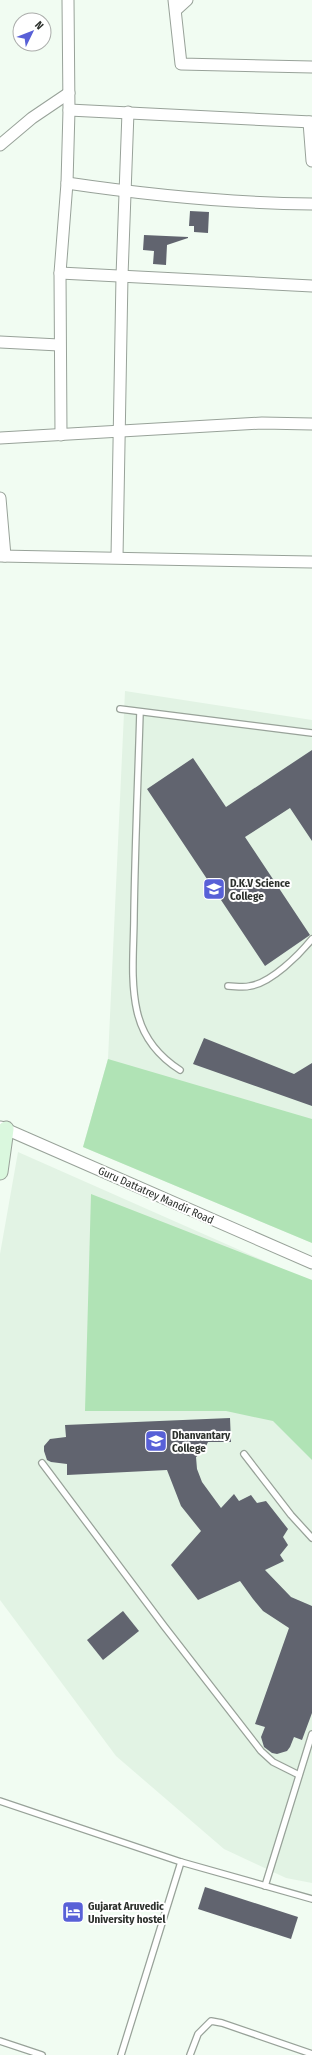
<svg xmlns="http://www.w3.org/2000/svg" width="312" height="2055" font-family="'Fira Sans Condensed',sans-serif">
	<rect width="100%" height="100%" fill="#f1fcf2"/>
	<!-- built -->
	<g fill="#e2f3e4">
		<path d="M 125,691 L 312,720 L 312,1243 L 83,1147 L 108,1059 Z"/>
		<path d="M 18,1152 L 312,1282 L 312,1883 L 286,1878 L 224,1849 L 116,1756 L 0,1600 L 0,1254 Z"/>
	</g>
	<!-- green -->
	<g fill="#b0e3b5">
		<path d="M 108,1059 L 312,1119 L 312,1243 L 83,1147 Z"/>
		<path d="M 91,1194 L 312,1280 L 312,1460 L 273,1421 L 226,1411 L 85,1411 Z"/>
	</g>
	<!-- building -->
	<g fill="#61646f">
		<path d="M 190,211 L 209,212 L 208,233 L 194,232 L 194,226 L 189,226 Z"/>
		<path d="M 144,235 L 188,237 L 188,238 L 167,245 L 166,265 L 153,264 L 154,251 L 143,250 Z"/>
		<path d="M 312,750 L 312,841 L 290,808 L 245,837 L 310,935 L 265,966 L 147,789 L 193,758 L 226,807 Z"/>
		<path d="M 204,1038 L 294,1074 L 312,1063 L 312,1106 L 193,1064 Z"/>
		<path d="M 230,1418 L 231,1442 L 208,1442 L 203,1452 L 196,1457 L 197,1469 L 202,1482 L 221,1508 L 234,1494 L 239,1501 L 251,1495 L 257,1503 L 266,1501 L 288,1529 L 283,1537 L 288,1545 L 280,1555 L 284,1561 L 265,1570 L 291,1597 L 312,1606 L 312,1713 L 302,1740 L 294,1737 L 290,1747 L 287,1751 L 277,1754 L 272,1753 L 264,1747 L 261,1737 L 265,1727 L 255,1724 L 289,1628 L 263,1611 L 253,1599 L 240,1581 L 198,1600 L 171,1565 L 201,1531 L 181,1506 L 167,1470 L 67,1475 L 67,1464 L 51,1462 L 47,1460 L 44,1451 L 44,1446 L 50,1439 L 66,1437 L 65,1425 Z"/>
		<path d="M 123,1611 L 139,1631 L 103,1660 L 87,1640 Z"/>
		<path d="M 205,1887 L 298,1917 L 291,1939 L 198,1909 Z"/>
	</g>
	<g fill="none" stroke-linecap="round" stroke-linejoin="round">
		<!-- lane casing -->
		<g stroke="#98a299" stroke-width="8">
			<g id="lane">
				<path d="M 120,709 L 312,733"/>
				<path d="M 140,712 C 138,779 135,847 134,915 C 134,946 130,980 137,1011 C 143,1038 158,1056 180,1070"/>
				<path d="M 228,986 C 235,986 243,988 250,986 C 271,983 299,955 312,939"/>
				<path d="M 244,1454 L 291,1515 L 312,1538"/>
				<path d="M 42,1463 L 164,1626 L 261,1751 L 273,1762 L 299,1775"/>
				<path d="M 0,1801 L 181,1862 L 312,1899"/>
				<path d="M 265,1886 L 312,1734"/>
				<path d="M 0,2041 L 42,2055"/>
				<path d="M 121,2055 L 181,1862"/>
				<path d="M 190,2055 L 198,2034 L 211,2021 L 222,2023 L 312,2054"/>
			</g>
		</g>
		<!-- street casing -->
		<g stroke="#98a299" stroke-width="13">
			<g id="street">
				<path d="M 174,0 L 181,64 L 312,67"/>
				<path d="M 176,10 L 187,0"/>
				<path d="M 69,110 L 312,122"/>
				<path d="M 309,122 L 312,161"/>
				<path d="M 0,145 L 32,118 L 69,93"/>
				<path d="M 67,183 C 148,195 230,203 312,204"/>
				<path d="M 60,273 L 312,286"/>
				<path d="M 0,342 L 59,345"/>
				<path d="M 61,435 L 60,273 L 67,183 L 69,110 L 68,0"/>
				<path d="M 0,438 L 262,423 L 312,424"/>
				<path d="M 0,498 L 5,556"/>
				<path d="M 0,556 L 312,562"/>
				<path d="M 117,557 L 122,276 L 128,112"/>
				<path d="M 1,1127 L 312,1263"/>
			</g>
		</g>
		<!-- secondary casing -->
		<g stroke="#98a299" stroke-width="17">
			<path id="secondary" d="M 0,1172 L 6,1129"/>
		</g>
		<!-- lane -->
		<use href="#lane" stroke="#fff" stroke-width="5.5"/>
		<!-- street -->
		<use href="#street" stroke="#fff" stroke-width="11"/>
		<!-- secondary -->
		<use href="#secondary" stroke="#daf8de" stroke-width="15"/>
	</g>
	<!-- icons -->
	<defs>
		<g id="university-square" transform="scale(1.15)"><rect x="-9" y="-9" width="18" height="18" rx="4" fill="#5860d7" stroke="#fff"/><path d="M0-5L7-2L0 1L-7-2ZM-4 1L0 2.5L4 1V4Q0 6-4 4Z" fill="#fff"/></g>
		<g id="hotel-square" transform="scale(1.15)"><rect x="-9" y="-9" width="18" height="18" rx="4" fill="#5860d7" stroke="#fff"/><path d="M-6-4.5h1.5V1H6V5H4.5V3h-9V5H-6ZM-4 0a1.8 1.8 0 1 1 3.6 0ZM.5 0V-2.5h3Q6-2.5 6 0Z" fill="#fff"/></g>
	</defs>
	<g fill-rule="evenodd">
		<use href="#university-square" x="214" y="889"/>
		<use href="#university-square" x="156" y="1441"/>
		<use href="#hotel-square" x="73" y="1912"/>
	</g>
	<g text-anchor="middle" stroke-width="4" stroke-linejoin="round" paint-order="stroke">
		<!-- poi labels -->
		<g font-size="11" font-weight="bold" fill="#2d312d" stroke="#fff" text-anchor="start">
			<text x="230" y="887">D.K.V Science<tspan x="230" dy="13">College</tspan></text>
			<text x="172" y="1439">Dhanvantary<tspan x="172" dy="13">College</tspan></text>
			<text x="88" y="1910">Gujarat Aruvedic<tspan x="88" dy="13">University hostel</tspan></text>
		</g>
		<!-- street labels -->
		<g font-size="11" fill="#2d312d" stroke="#fff">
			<text transform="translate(156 1195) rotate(24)" y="4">Guru Dattatrey Mandir Road</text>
		</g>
	</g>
	<!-- north arrow -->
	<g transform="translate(32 32) rotate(47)"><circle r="19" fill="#ffffff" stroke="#abadab"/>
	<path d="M0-3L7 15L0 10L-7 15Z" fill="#5860d7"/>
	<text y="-6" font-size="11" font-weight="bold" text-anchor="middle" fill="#2d312d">N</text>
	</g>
</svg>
